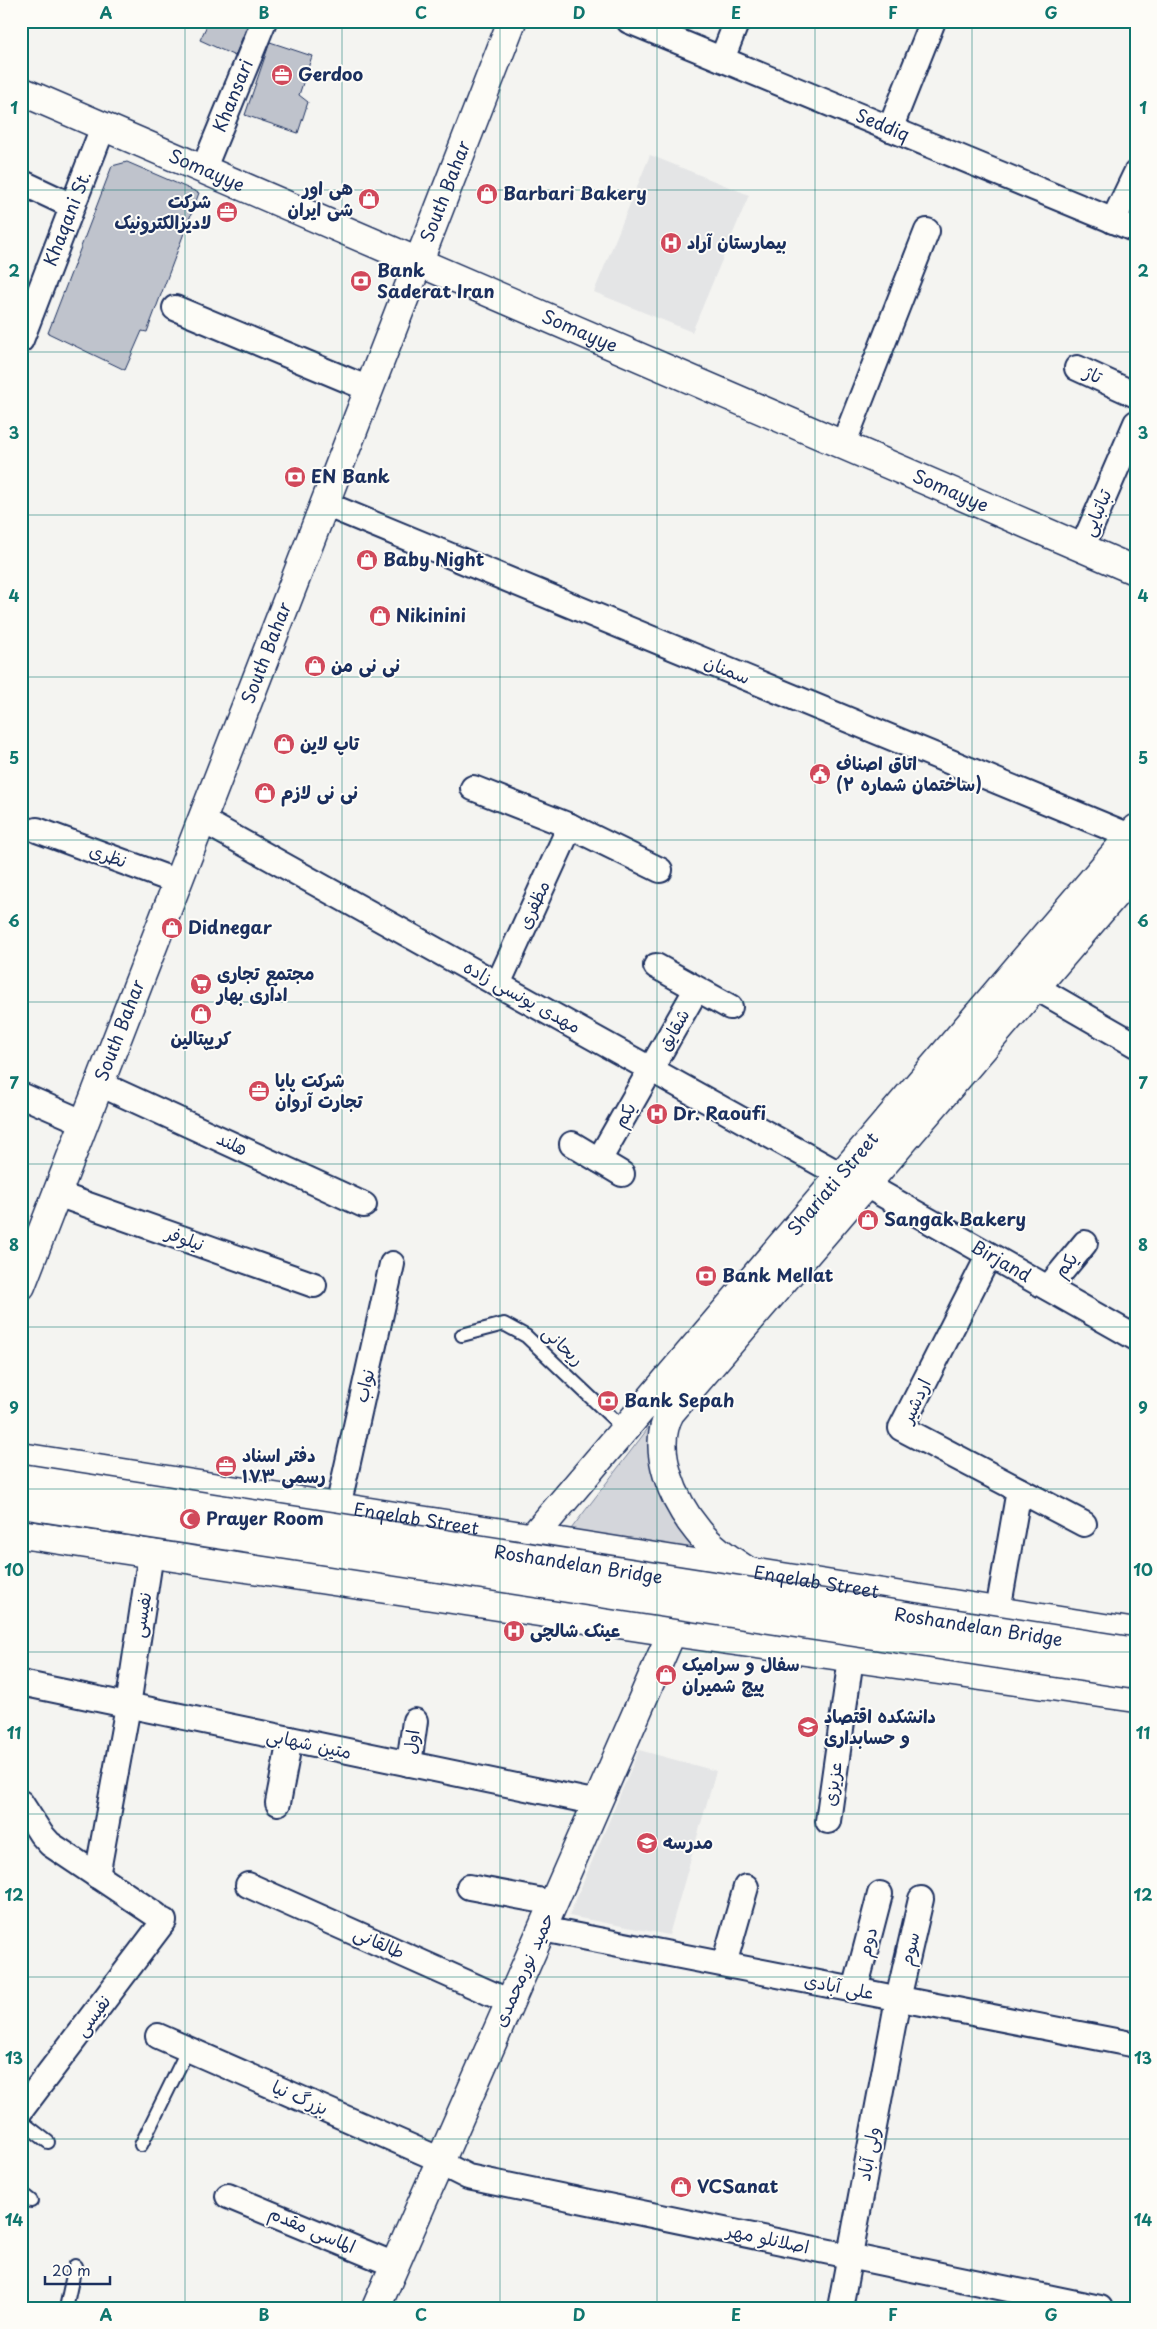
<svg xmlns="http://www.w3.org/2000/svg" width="1157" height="2329" font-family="'Playpen Sans','Playpen Sans Arabic',sans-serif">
	<rect width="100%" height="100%" fill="#f4f4f1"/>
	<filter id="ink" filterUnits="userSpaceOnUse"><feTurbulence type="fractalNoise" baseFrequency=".02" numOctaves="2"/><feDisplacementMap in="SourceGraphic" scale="10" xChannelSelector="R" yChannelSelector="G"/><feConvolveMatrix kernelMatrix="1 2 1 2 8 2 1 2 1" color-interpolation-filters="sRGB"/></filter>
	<g filter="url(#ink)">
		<!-- built -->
		<g fill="#e4e5e6">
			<path d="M 650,155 L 749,195 L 692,332 L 594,292 Z"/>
			<path d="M 639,1750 L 716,1771 L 669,1935 L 569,1916 Z"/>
		</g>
		<!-- green -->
		<path fill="#d4d6db" stroke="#78829c" d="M 653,1422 L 707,1555 L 568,1533 Z"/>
		<!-- building -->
		<g fill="#bfc3cc" stroke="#1b2f5e">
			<path d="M 209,21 L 249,21 L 235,56 L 200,40 Z"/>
			<path d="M 270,42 L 312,56 L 299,95 L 308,102 L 298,133 L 245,115 Z"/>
			<path d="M 127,162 L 199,193 L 147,332 L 142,331 L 125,370 L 48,333 L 112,166 Z"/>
		</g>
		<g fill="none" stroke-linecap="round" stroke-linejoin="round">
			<!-- lane casing -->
			<g stroke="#1b2f5e" stroke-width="16">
				<g id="lane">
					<path d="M 462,1335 L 504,1324 L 526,1336 L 624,1429"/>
					<path d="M 21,2121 L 48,2142"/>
					<path d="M 141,2145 L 188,2049"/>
					<path d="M 21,2193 L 31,2201"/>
					<path d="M 66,2308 L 75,2266"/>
				</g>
			</g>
			<!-- street casing -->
			<g stroke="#1b2f5e" stroke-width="28">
				<g id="street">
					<path id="s1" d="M 629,21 L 1136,230"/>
					<path d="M 722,59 L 737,21"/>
					<path d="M 890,129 L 933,21"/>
					<path id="s2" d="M 203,170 L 264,21"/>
					<path d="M 21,182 L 72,206"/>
					<path d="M 1113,221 L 1136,173"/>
					<path d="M 175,308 L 369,389"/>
					<path id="s3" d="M 21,340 L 103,127"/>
					<path d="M 1077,368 L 1136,395"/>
					<path d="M 843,445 L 927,231"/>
					<path d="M 325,504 L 1130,836"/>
					<path d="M 1082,548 L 1136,423"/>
					<path d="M 473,788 L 570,826 L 660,870"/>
					<path d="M 202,820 L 841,1175"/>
					<path d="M 37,830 L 178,882"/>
					<path d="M 656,966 L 730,1007"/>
					<path d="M 498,984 L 570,826"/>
					<path d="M 1035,987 L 1136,1045"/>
					<path d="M 100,1084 L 364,1205"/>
					<path d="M 21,1095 L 85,1123"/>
					<path d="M 572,1144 L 622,1174"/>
					<path d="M 599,1160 L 696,990"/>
					<path id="s4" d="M 866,1185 L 1136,1338"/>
					<path d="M 57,1194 L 314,1285"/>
					<path d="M 989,1255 L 901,1428 L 1084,1524"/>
					<path d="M 1048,1288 L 1085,1243"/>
					<path d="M 338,1507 L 392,1264"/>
					<path d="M 998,1611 L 1019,1490"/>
					<path d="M 21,1683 L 598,1803"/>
					<path d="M 409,1764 L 415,1721"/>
					<path d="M 21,1803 L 41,1834 L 50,1844 L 156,1915"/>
					<path d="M 278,1803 L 290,1739"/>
					<path d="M 828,1821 L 851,1658"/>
					<path d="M 97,1876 L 128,1706 L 151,1553"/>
					<path d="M 248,1885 L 510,2002"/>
					<path d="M 469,1887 L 554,1903"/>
					<path d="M 542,1929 L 1136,2045"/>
					<path d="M 724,1964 L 746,1887"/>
					<path d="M 855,1990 L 880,1894"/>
					<path d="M 158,2036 L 441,2160 L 450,2168 L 468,2177 L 1100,2308"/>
					<path d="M 21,2110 L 164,1921"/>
					<path d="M 228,2196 L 395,2265"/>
					<path d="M 840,2308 L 898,1999 L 921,1899"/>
				</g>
			</g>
			<!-- secondary casing -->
			<g stroke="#1b2f5e" stroke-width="31">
				<g id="secondary">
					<path id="s5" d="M 21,91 L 1136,571"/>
					<path id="s6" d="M 21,1286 L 512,21"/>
					<path id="s7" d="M 21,1457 L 1136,1633"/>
					<path d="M 21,1534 L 672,1632 L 1136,1698"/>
					<path d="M 376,2308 L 672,1632"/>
				</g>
			</g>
			<!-- primary casing -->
			<g stroke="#1b2f5e" stroke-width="31">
				<g id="primary">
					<path id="s8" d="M 531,1539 L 1136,829"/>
					<path d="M 749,1572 C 731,1560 711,1548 698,1531 C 674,1502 650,1450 670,1413 L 1136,870"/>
				</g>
			</g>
			<!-- lane -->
			<use href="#lane" stroke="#fdfcf7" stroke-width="12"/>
			<!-- street -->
			<use href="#street" stroke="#fdfcf7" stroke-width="24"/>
			<!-- secondary -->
			<use href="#secondary" stroke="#fdfcf7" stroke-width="28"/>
			<!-- primary -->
			<use href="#primary" stroke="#fdfcf7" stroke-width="28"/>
			<!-- primary-bridge casing -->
			<g stroke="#1b2f5e" stroke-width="31" stroke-linecap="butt">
				<g id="primary-bridge">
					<path id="s9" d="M 21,1478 L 1136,1652"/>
					<path d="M 21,1504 L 1136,1675"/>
				</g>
			</g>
			<!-- primary-bridge -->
			<use href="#primary-bridge" stroke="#fdfcf7" stroke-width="28"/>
		</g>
	</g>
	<!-- grid -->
	<path fill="none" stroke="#0f766e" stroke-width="1" stroke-opacity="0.55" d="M 185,21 L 185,2308M 342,21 L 342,2308M 500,21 L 500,2308M 657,21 L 657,2308M 815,21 L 815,2308M 972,21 L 972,2308M 21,190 L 1136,190M 21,352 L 1136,352M 21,515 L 1136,515M 21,677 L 1136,677M 21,840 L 1136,840M 21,1002 L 1136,1002M 21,1164 L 1136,1164M 21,1327 L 1136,1327M 21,1489 L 1136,1489M 21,1652 L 1136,1652M 21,1814 L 1136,1814M 21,1977 L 1136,1977M 21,2139 L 1136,2139"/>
	<!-- icons -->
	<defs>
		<g id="office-disc" transform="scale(1.125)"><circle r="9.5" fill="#d1495b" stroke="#fdfcf7"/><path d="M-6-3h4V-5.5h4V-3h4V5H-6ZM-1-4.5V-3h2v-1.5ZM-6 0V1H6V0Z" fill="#fff"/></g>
		<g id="shop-disc" transform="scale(1.125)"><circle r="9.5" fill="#d1495b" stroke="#fdfcf7"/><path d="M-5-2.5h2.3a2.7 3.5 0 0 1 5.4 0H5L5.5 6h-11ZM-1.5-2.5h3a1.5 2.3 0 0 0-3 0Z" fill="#fff"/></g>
		<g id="hospital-disc" transform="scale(1.125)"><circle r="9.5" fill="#d1495b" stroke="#fdfcf7"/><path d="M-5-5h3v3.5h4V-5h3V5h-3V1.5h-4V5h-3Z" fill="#fff"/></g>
		<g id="bank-disc" transform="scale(1.125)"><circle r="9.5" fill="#d1495b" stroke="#fdfcf7"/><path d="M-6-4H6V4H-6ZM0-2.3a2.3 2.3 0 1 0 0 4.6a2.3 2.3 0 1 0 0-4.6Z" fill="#fff"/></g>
		<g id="civic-disc" transform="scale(1.125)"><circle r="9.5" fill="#d1495b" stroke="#fdfcf7"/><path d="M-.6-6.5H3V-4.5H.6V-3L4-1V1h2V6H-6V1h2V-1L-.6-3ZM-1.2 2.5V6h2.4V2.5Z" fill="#fff"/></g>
		<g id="supermarket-disc" transform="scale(1.125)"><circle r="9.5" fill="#d1495b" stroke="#fdfcf7"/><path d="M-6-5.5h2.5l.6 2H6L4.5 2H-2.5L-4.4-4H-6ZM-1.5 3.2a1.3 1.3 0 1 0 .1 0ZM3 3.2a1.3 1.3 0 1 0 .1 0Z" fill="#fff"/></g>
		<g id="mosque-disc" transform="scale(1.125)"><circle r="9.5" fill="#d1495b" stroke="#fdfcf7"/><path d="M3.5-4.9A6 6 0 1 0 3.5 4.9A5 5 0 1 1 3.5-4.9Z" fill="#fff"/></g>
		<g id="university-disc" transform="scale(1.125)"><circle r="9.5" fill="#d1495b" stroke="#fdfcf7"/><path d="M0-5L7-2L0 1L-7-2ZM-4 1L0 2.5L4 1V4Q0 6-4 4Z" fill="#fff"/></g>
		<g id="school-disc" transform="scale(1.125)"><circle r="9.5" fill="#d1495b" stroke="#fdfcf7"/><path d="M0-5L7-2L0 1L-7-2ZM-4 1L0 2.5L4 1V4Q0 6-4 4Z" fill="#fff"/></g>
	</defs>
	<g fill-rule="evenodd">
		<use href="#office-disc" x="282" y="75"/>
		<use href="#shop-disc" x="487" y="194"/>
		<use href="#shop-disc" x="369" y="199"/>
		<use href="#office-disc" x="227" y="212"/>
		<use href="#hospital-disc" x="671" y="243"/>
		<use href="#bank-disc" x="361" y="281"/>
		<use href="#bank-disc" x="295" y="477"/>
		<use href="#shop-disc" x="367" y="560"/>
		<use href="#shop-disc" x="380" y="616"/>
		<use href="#shop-disc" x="315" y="666"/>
		<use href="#shop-disc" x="284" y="744"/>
		<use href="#civic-disc" x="820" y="774"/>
		<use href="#shop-disc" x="265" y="793"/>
		<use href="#shop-disc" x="172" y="928"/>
		<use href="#supermarket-disc" x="201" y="984"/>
		<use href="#shop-disc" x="201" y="1014"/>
		<use href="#office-disc" x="259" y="1091"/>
		<use href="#hospital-disc" x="657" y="1114"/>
		<use href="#shop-disc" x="868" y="1220"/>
		<use href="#bank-disc" x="706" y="1276"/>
		<use href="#bank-disc" x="608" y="1401"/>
		<use href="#office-disc" x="226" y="1466"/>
		<use href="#mosque-disc" x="190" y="1519"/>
		<use href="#hospital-disc" x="514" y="1631"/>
		<use href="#shop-disc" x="666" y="1675"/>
		<use href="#university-disc" x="808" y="1727"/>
		<use href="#school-disc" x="647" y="1843"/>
		<use href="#shop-disc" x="681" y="2187"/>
	</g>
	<g text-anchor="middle" stroke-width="4" stroke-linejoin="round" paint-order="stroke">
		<!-- poi labels -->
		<g font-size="18" font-weight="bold" fill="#1b2f5e" stroke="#fdfcf7" text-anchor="start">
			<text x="298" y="81">Gerdoo</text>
			<text x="353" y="195" text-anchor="end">هی اور<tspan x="353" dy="21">شی ایران</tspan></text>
			<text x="503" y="200">Barbari Bakery</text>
			<text x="211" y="208" text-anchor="end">شرکت<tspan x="211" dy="21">لادیزالکترونیک</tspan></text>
			<text x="687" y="249">بیمارستان آراد</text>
			<text x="377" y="277">Bank<tspan x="377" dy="21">Saderat Iran</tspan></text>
			<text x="311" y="483">EN Bank</text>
			<text x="383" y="566">Baby Night</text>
			<text x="396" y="622">Nikinini</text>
			<text x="331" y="672">نی نی من</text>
			<text x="300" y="750">تاپ لاین</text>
			<text x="836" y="770">اتاق اصناف<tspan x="836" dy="21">(ساختمان شماره ۲)</tspan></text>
			<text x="281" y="799">نی نی لازم</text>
			<text x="188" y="934">Didnegar</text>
			<text x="217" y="980">مجتمع تجاری<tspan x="217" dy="21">اداری بهار</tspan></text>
			<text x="201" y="1045" text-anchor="middle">کریپتالین</text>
			<text x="275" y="1087">شرکت پایا<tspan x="275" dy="21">تجارت آروان</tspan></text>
			<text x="673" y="1120">Dr. Raoufi</text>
			<text x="884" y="1226">Sangak Bakery</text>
			<text x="722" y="1282">Bank Mellat</text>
			<text x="624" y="1407">Bank Sepah</text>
			<text x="242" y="1462">دفتر اسناد<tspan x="242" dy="21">رسمی ۱۷۳</tspan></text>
			<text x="206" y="1525">Prayer Room</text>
			<text x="530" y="1637">عينک شالچی</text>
			<text x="682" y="1671">سفال و سرامیک<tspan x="682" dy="21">پیچ شمیران</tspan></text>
			<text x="824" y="1723">دانشکده اقتصاد<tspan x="824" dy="21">و حسابداری</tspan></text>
			<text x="663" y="1849">مدرسه</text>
			<text x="697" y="2193">VCSanat</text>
		</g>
		<!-- street labels -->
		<g font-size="18" fill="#1b2f5e" stroke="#fdfcf7">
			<text dy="6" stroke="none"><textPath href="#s2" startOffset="80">Khansari</textPath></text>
			<text dy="6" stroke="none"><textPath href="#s1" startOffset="274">Seddiq</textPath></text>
			<text dy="6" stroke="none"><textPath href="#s5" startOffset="202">Somayye</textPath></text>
			<text dy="6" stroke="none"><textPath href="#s6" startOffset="1174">South Bahar</textPath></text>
			<text dy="6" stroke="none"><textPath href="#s3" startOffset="130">Khaqani St.</textPath></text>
			<text dy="6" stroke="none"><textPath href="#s5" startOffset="608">Somayye</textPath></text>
			<text transform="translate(1093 375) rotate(25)" y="6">تاژ</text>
			<text dy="6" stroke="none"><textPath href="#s5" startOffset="1012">Somayye</textPath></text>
			<text transform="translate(1097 513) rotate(-67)" y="6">تباتبایی</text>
			<text dy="6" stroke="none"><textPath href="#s6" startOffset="679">South Bahar</textPath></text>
			<text transform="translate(727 670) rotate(22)" y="6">سمنان</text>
			<text transform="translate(108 856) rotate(20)" y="6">نظری</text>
			<text transform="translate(534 905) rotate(-65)" y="6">مظفری</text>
			<text transform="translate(522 997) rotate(29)" y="6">مهدی یونسی زاده</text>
			<text transform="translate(674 1030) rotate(-60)" y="6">شقایق</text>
			<text dy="6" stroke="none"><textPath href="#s6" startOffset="274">South Bahar</textPath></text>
			<text transform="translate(625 1115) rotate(-60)" y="6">یکم</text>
			<text transform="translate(232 1144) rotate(25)" y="6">هلند</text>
			<text dy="6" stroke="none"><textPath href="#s8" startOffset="466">Shariati Street</textPath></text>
			<text transform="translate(185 1239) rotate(20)" y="6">نیلوفر</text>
			<text dy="6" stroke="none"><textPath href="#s4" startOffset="155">Birjand</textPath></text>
			<text transform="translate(1066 1265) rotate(-50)" y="6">یکم</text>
			<text transform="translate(563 1346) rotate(43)" y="6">ریحانی</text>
			<text transform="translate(365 1386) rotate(-77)" y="6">نواب</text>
			<text transform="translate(916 1401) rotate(-65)" y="6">اردشیر</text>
			<text dy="6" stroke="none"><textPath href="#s7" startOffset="400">Enqelab Street</textPath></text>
			<text dy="6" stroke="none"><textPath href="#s9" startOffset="564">Roshandelan Bridge</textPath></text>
			<text dy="6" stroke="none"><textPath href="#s7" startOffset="805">Enqelab Street</textPath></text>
			<text transform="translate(142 1615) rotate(-81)" y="6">نفیسی</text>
			<text dy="6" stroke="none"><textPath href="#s9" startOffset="969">Roshandelan Bridge</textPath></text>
			<text transform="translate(412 1742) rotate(-82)" y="6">اول</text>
			<text transform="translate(309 1744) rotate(12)" y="6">متین شهابی</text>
			<text transform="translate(833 1784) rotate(-82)" y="6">عزیزی</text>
			<text transform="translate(868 1942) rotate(-75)" y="6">دوم</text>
			<text transform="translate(379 1943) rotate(24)" y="6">طالقانی</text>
			<text transform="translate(910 1949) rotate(-77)" y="6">سوم</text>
			<text transform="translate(524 1970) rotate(-66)" y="6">حمید نورمحمدی</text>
			<text transform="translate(839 1987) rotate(11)" y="6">علی آبادی</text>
			<text transform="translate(93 2016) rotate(-53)" y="6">نفیسی</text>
			<text transform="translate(300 2098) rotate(24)" y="6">بزرگ نیا</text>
			<text transform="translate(869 2154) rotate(-79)" y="6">ولی آباد</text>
			<text transform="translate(312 2230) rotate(23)" y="6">الماسی مقدم</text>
			<text transform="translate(768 2239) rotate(12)" y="6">اصلانلو مهر</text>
		</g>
	</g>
	<!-- margin -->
	<rect width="1157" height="2329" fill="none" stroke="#fdfcf7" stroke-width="55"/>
	<!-- scale -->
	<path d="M45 2276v8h65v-8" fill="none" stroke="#1b2f5e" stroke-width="2.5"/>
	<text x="52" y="2276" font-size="15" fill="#1b2f5e" stroke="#fdfcf7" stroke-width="4" paint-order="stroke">20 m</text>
	<rect x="28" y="28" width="1102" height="2274" fill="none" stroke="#0f766e" stroke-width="2"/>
	<g font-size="16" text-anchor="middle" font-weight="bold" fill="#0f766e">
		<text x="106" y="19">A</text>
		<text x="264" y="19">B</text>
		<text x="421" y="19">C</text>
		<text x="579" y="19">D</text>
		<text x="736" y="19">E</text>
		<text x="893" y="19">F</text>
		<text x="1051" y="19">G</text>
		<text x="14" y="114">1</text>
		<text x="1143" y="114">1</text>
		<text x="14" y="277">2</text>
		<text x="1143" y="277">2</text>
		<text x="14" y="439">3</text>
		<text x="1143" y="439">3</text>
		<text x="14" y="602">4</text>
		<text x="1143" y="602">4</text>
		<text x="14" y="764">5</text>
		<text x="1143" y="764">5</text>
		<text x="14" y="927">6</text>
		<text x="1143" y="927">6</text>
		<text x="14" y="1089">7</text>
		<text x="1143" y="1089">7</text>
		<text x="14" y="1251">8</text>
		<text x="1143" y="1251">8</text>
		<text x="14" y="1414">9</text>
		<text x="1143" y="1414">9</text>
		<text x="14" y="1576">10</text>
		<text x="1143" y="1576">10</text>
		<text x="14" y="1739">11</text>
		<text x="1143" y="1739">11</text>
		<text x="14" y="1901">12</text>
		<text x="1143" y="1901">12</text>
		<text x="14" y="2064">13</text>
		<text x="1143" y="2064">13</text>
		<text x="14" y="2226">14</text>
		<text x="1143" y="2226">14</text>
		<text x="106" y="2321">A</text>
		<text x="264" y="2321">B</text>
		<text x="421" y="2321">C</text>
		<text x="579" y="2321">D</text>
		<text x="736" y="2321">E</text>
		<text x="893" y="2321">F</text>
		<text x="1051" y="2321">G</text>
	</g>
</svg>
